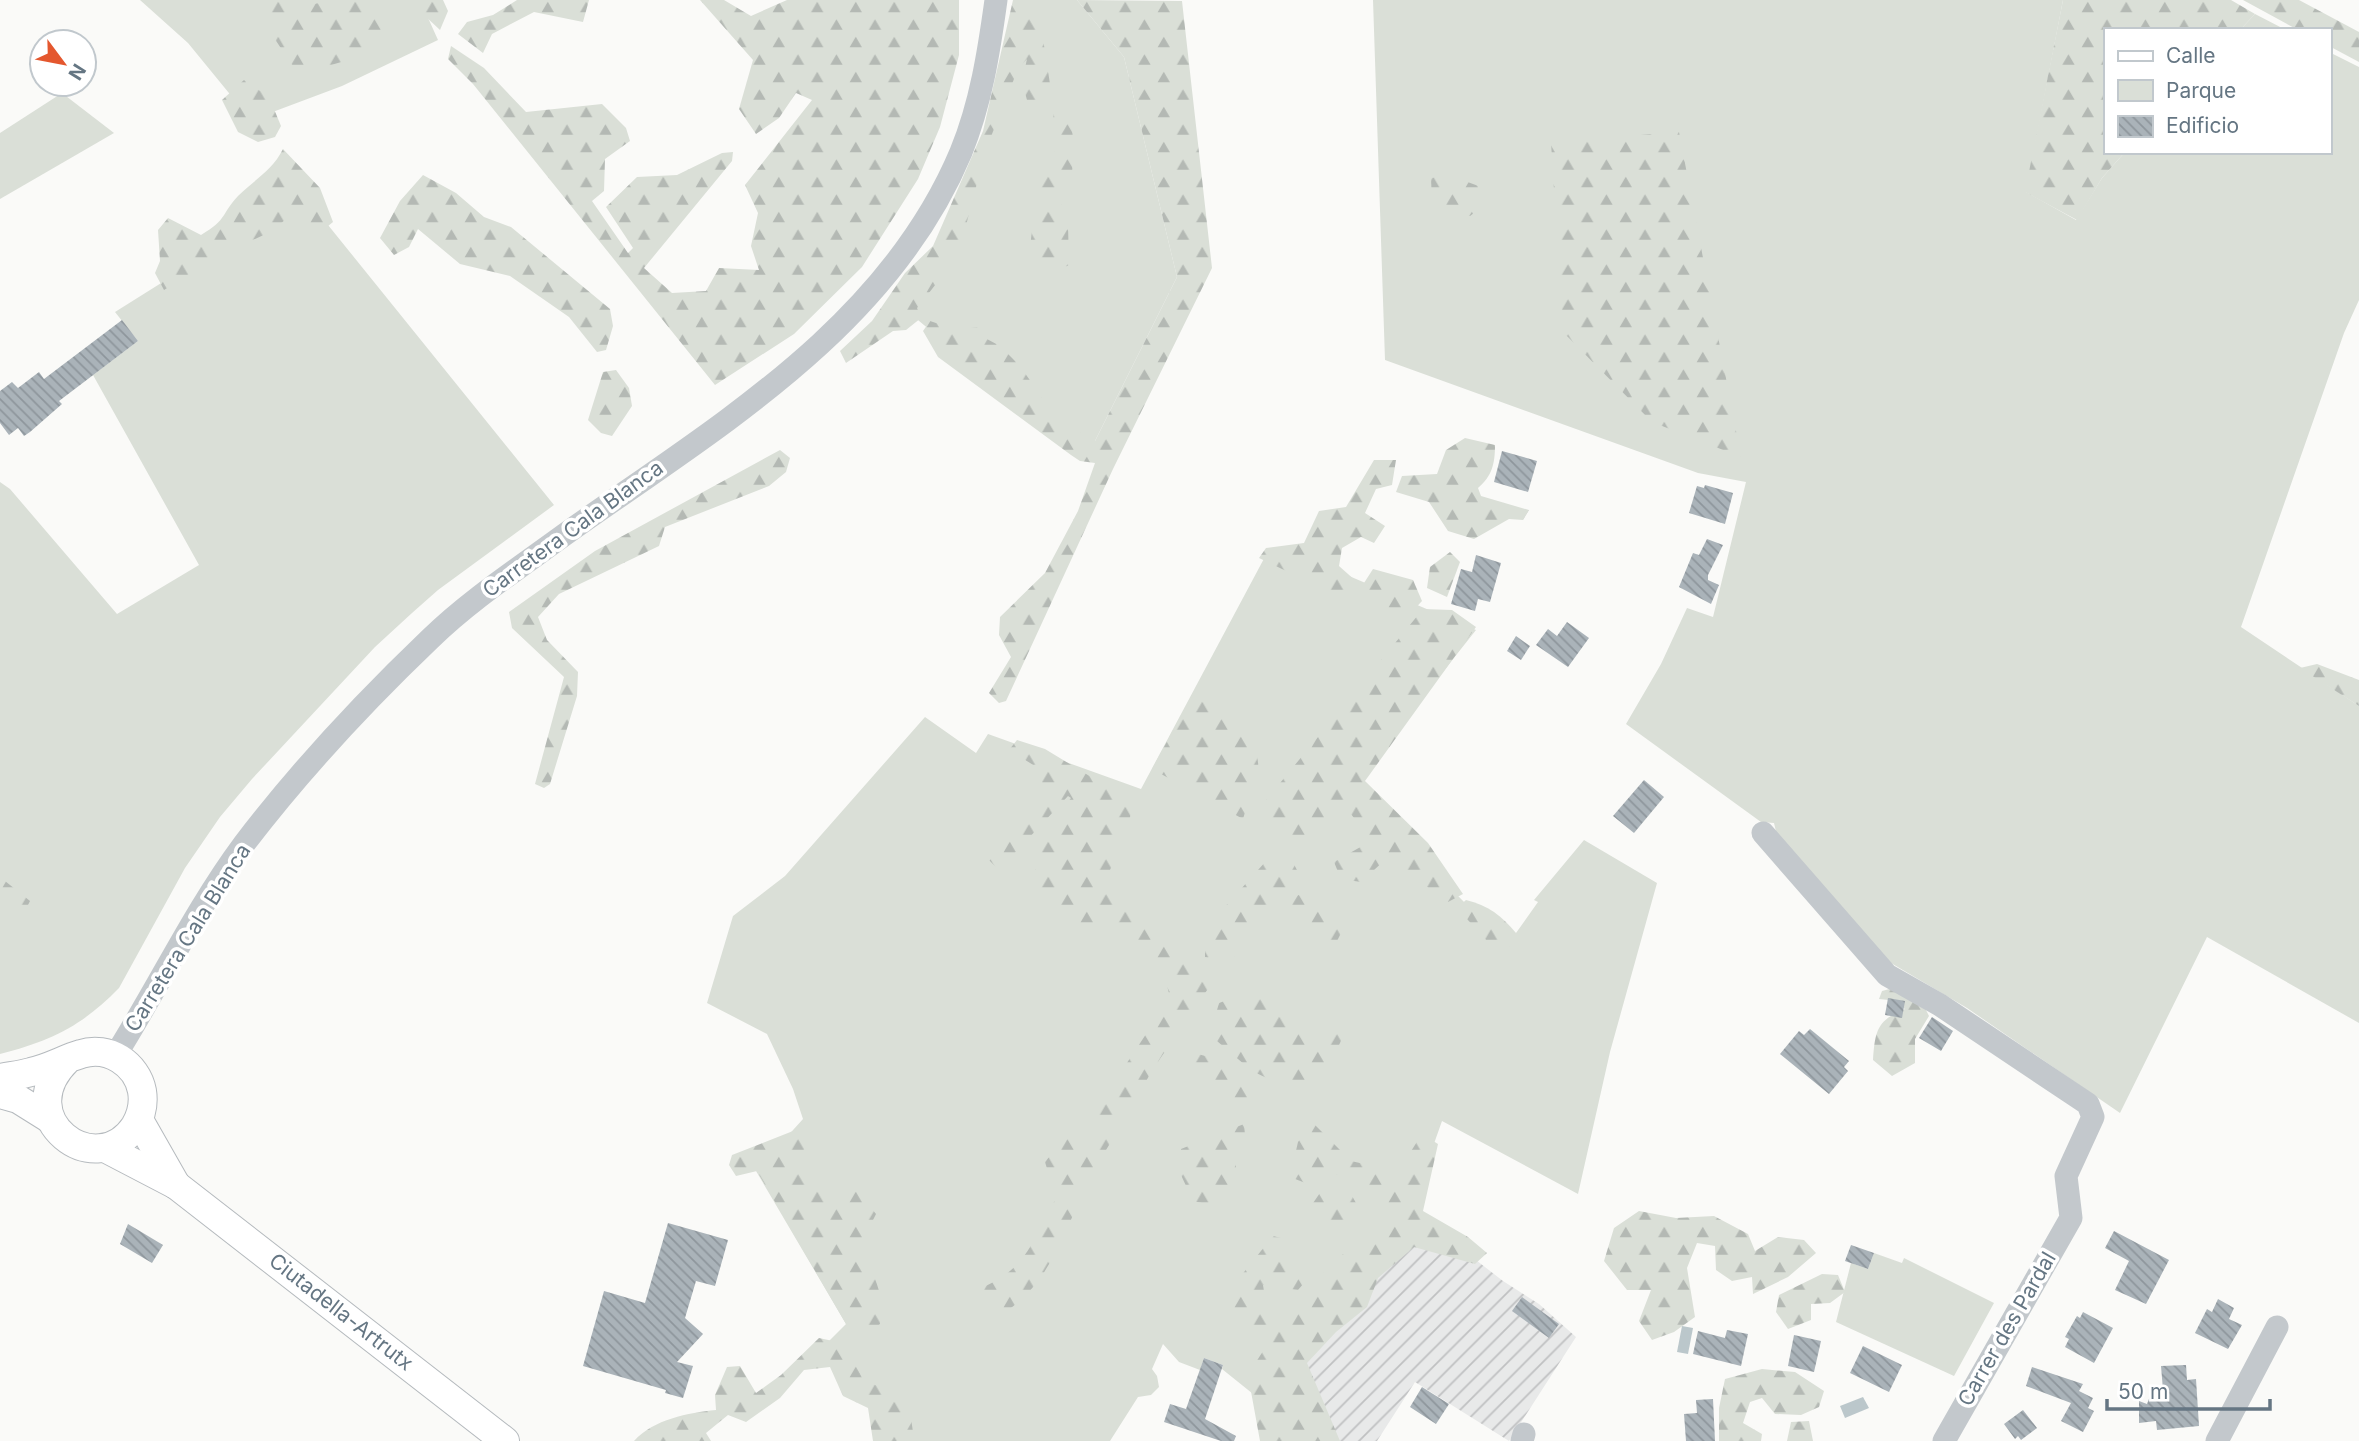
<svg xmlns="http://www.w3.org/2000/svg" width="2359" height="1441" font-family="Inter,sans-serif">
	<defs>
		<pattern id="industrial-furrows" width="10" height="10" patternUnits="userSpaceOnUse" patternTransform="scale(1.75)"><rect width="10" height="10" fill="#e8e9e9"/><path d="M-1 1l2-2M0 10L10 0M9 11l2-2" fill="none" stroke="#c0c1c2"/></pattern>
		<pattern id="forest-firs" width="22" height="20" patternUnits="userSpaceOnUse" patternTransform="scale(1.75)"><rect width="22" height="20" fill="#dadfd7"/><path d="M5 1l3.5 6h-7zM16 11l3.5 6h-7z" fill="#b4b9b4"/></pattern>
		<pattern id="building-back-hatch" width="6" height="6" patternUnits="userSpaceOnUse" patternTransform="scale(1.75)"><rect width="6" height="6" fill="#aab3b9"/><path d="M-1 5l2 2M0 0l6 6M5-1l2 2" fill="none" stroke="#8e969c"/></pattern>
	</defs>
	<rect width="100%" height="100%" fill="#fafaf8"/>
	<!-- industrial -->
	<path fill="url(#industrial-furrows)" d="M 1407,1220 L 1445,1236 L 1503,1281 L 1539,1304 L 1576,1337 L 1509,1441 L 1415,1382 L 1377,1441 L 1320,1441 L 1275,1374 Z"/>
	<!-- green -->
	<g fill="#dadfd7">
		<path d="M 140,0 L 420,0 L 438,40 L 342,86 L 251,120 L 188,43 Z"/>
		<path d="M 1027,0 L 1077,0 L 1124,57 L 1177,277 L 1086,459 L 907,311 L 948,259 Z"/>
		<path d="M 1373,0 L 2063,0 L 2026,192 L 2076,220 L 2102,178 L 2125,152 L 2329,152 L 2329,52 L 2359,67 L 2359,300 L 2344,333 L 2241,627 L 2359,706 L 2359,1023 L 2207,937 L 2120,1113 L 1967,1008 L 1891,963 L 1778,840 L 1774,823 L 1761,822 L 1626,724 L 1661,664 L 1687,608 L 1713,617 L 1746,482 L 1698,473 L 1385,360 Z"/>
		<path d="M 2255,14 L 2286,30 L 2240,30 Z"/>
		<path d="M 62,93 L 114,133 L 0,199 L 0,133 Z"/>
		<path d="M 303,194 L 554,505 L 438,590 L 412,613 L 375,647 L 252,779 L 220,817 L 185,868 L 119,988 C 82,1026 51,1041 0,1054 L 0,482 L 10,489 L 117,614 L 199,565 L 93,375 L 138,341 L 115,312 Z"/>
		<path d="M 1267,553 L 1342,573 L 1476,630 L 1351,788 L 1468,906 L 1511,940 L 1538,902 L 1534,900 L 1584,840 L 1657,883 L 1610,1052 L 1578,1194 L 1442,1121 L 1407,1220 L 1268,1406 L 1222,1369 L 1223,1365 L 1204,1358 L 1200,1370 L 1179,1362 L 1163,1344 L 1152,1369 L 1157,1376 L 1159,1387 L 1151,1395 L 1138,1397 L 1110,1441 L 892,1441 L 825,1345 L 846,1324 L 756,1171 L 803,1119 L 793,1089 L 767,1034 L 707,1003 L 733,916 L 785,876 L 925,717 L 976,753 L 988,734 L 1141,789 Z"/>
		<path d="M 1874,1253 L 1902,1263 L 1904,1258 L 1994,1303 L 1954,1376 L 1836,1322 L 1851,1263 L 1868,1269 Z"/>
	</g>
	<!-- forest -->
	<g fill="url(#forest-firs)">
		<path d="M 249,0 L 305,0 L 308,5 L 337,0 L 366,0 L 384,16 L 385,34 L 369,54 L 324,67 L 296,71 Z"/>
		<path d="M 408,0 L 443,0 L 448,11 L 440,30 Z"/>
		<path d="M 517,0 L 589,0 L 583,22 L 534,12 L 492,34 L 483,53 L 458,34 L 467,22 L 493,15 Z"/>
		<path d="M 700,0 L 724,0 L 751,16 L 787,0 L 959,0 L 959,55 L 940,127 L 918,179 L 862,267 L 794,334 L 715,385 L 473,84 L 448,59 L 451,46 L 484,68 L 526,112 L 602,104 L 626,128 L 630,141 L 605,159 L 604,191 L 592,201 L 628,253 L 633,248 L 606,207 L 637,177 L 677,175 L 722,153 L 733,152 L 732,161 L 644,268 L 672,293 L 706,291 L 719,268 L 759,270 L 751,246 L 758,213 L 745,185 L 812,100 L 796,93 L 779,118 L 756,134 L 739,109 L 753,60 Z"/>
		<path d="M 1013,0 L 1037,0 L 1050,84 L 1044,104 L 1027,100 L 1022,82 L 1027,59 L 1018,69 L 986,149 L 964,233 L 947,270 L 917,308 L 921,318 L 906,330 L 893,331 L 846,363 L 840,351 L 872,321 L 905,273 L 933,246 L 983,131 Z"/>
		<path d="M 1077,0 L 1182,1 L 1212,268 L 1113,469 L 1006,701 L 999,703 L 989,693 L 1011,657 L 999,635 L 1000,617 L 1045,573 L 1078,511 L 1095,463 L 1080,461 L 1071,455 L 938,357 L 923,331 L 930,321 L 957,330 L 978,327 L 985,338 L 1000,346 L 1019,365 L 1042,397 L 1042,414 L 1067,430 L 1086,434 L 1095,441 L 1177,277 L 1124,57 Z"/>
		<path d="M 2063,0 L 2231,0 L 2255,14 L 2240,30 L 2105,30 L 2105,152 L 2125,152 L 2102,178 L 2077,220 L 2025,192 Z"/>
		<path d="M 2243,0 L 2299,0 L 2359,32 L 2359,62 L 2329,46 L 2329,30 L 2298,30 Z"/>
		<path d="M 244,80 L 269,97 L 281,126 L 275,137 L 258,142 L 238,132 L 222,100 Z"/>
		<path d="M 1064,100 C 1077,125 1072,155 1072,182 L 1058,195 L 1068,225 L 1069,265 L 1041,278 L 1030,248 L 1033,221 L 1045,215 L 1036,166 L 1055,154 L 1053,108 Z"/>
		<path d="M 1679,132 L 1741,457 L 1652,422 L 1563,332 L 1551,142 Z"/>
		<path d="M 283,149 L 320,188 L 333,222 L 322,231 L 290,216 L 270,232 L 218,256 L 164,290 L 155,273 L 160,261 L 158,230 L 168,218 L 201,235 C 228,219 221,214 238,196 C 255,179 272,171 283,149 Z"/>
		<path d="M 423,175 L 456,193 L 484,217 L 511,227 L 610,309 L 613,326 L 606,350 L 597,352 L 569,317 L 510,276 L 460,264 L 418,229 L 409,247 L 394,255 L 380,238 L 400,201 Z"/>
		<path d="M 1449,175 L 1481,187 L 1483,206 L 1470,216 L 1450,215 L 1432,202 L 1431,178 Z"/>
		<path d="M 616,370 L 629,388 L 632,406 L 612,436 L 601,433 L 588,420 L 603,372 Z"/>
		<path d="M 1465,438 L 1495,445 C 1495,464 1492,476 1478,488 L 1481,496 L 1529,510 L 1523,520 L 1509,519 L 1474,539 L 1448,531 L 1429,502 L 1396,492 L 1402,476 L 1437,474 L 1446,450 Z"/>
		<path d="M 780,450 L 790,458 L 786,472 L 769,486 L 665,527 L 659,546 L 559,594 L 538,617 L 547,640 L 578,672 L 577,696 L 550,784 L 544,788 L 535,784 L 564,677 L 512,628 L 509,612 L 595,551 Z"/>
		<path d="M 1374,460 L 1396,460 L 1392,485 L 1376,489 L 1365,513 L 1385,526 L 1374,543 L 1361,537 L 1342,548 L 1339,566 L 1357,582 L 1353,592 L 1328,591 L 1259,558 L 1266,548 L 1304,543 L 1319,511 L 1346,507 Z"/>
		<path d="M 1450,552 L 1460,562 L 1447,597 L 1427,588 L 1430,567 Z"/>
		<path d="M 1373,569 L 1413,580 L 1422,601 L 1409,615 L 1379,604 L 1364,583 Z"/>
		<path d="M 1423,609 L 1452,610 L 1476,627 L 1365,781 L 1428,843 L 1463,894 L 1448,902 L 1387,858 L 1361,882 L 1341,879 L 1334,862 L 1371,841 L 1351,814 L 1306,843 L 1273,829 L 1262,805 Z"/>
		<path d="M 2317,664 L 2359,680 L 2359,706 L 2300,668 Z"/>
		<path d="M 1194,692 C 1224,711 1266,735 1257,778 C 1254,791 1247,805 1243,819 L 1152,769 Z"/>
		<path d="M 1017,740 L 1045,749 L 1096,780 L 1135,795 L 1126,835 L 1104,883 C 1133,908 1154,942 1187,962 C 1198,969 1207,968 1214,980 L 1153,1069 L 1118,1130 L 1100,1127 L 1097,1108 L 1170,998 L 1163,968 L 1123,929 L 1074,926 L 1055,914 L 1057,902 L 1032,880 L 1048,828 L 1071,798 L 1068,796 L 999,870 L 986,857 L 1040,799 L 1043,771 L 1009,750 Z"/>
		<path d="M 1289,855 L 1298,872 L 1287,898 L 1244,935 L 1230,966 L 1205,957 L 1205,929 L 1267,860 Z"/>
		<path d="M 0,877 L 30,901 L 24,913 L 10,912 L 0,906 Z"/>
		<path d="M 1298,895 L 1307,896 L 1343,929 L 1336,943 L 1309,936 L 1287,909 Z"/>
		<path d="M 1466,900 C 1488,905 1502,916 1516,933 L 1515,944 L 1507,948 L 1487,941 L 1457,908 Z"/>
		<path d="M 1897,987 L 1920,998 L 1929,1016 L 1915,1039 L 1915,1063 L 1892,1076 L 1873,1060 C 1875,1031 1877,1020 1905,1009 L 1889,1000 L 1879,999 L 1882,991 Z"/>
		<path d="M 1244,994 L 1276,999 L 1316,1035 L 1337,1016 L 1351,1019 L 1334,1056 L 1304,1096 L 1252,1071 L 1210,1035 L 1219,1003 Z"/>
		<path d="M 1193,1053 C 1218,1058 1244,1070 1251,1096 L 1245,1107 L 1218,1093 L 1189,1064 Z"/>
		<path d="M 1313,1123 L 1351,1161 L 1373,1166 L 1397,1187 L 1406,1159 L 1422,1134 L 1438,1144 L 1423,1211 L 1468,1237 L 1487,1253 L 1475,1264 L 1414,1247 L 1378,1278 L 1367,1307 L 1336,1332 L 1307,1363 L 1340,1441 L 1260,1441 L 1248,1375 C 1274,1333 1304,1289 1342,1255 C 1359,1240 1376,1231 1390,1212 L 1338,1174 L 1308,1184 L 1290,1177 L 1298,1142 Z"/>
		<path d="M 1244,1124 L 1245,1135 L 1235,1158 L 1238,1188 L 1216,1206 L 1193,1201 L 1181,1175 L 1181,1149 Z"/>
		<path d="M 793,1131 L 805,1134 L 804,1160 L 819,1184 L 858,1192 L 876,1214 L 863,1240 L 880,1294 L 880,1324 L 864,1336 L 846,1324 L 757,1171 L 736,1176 L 729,1165 L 732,1155 Z"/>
		<path d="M 1107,1132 L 1115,1135 C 1106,1150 1096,1166 1088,1182 C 1063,1233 1050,1287 997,1317 L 981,1308 L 980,1288 C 1026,1271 1034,1239 1056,1198 L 1045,1162 L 1065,1137 L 1094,1141 Z"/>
		<path d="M 1347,1187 L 1356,1203 L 1351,1217 L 1337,1224 L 1318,1217 L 1311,1206 L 1322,1190 Z"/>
		<path d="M 1639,1211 L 1676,1218 L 1714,1216 L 1748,1234 L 1755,1251 L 1778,1237 L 1804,1240 L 1816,1253 L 1788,1277 L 1753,1294 L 1752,1277 L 1732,1281 L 1716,1270 L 1715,1246 L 1697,1243 L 1687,1268 L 1695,1317 L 1674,1332 L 1652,1340 L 1639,1321 L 1651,1290 L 1627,1290 L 1604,1261 L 1614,1228 Z"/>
		<path d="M 1273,1236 L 1285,1239 L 1279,1257 L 1301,1275 L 1304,1283 L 1298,1290 L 1263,1285 L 1269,1323 L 1257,1332 L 1233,1320 L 1220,1302 Z"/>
		<path d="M 1822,1274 L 1838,1275 L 1845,1292 L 1830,1303 L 1811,1304 L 1811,1320 L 1788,1329 L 1776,1312 L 1779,1295 Z"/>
		<path d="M 819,1338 L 847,1344 L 863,1380 L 908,1398 L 913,1432 L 928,1441 L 873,1441 L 868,1408 L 843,1396 L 830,1367 L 804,1370 L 780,1398 L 746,1422 L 728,1415 L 706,1433 L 711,1441 L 634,1441 C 654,1419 688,1413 716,1410 L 715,1395 L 727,1367 L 740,1366 L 756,1393 L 781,1375 Z"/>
		<path d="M 1762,1369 L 1795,1372 L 1824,1391 L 1819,1407 L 1801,1415 L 1775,1414 L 1762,1398 L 1750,1402 L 1743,1423 L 1762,1434 L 1761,1441 L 1719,1441 L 1719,1408 L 1725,1379 Z"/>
		<path d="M 1809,1421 L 1813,1441 L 1787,1441 L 1791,1422 Z"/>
	</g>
	<!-- water -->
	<g fill="#bbc7cb">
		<path d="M 1682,1326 L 1693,1328 L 1688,1354 L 1677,1352 Z"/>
		<path d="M 1863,1397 L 1869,1408 L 1845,1418 L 1840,1406 Z"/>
	</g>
	<!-- building -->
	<g fill="url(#building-back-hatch)">
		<path d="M 122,320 L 138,341 L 59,401 L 62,404 L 30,432 L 24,436 L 18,428 L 9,435 L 0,423 L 0,391 L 12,382 L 18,388 L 39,372 L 44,379 Z"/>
		<path d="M 1502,451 L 1537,461 L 1528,492 L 1494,482 Z"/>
		<path d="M 1705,485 L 1733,493 L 1725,524 L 1689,513 L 1697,486 L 1704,488 Z"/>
		<path d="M 1707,539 L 1723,545 L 1708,575 L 1708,580 L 1719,585 L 1711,604 L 1679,587 L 1693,553 L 1699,555 Z"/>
		<path d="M 1476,555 L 1501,563 L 1490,602 L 1478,599 L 1475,611 L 1451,604 L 1461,569 L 1472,572 Z"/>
		<path d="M 1567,622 L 1589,638 L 1568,667 L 1536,645 L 1548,629 L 1557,636 Z"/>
		<path d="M 1516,636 L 1530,646 L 1521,660 L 1507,651 Z"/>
		<path d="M 1644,780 L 1664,797 L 1634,833 L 1613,816 Z"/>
		<path d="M 1888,998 L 1905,1001 L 1902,1018 L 1885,1015 Z"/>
		<path d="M 1932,1017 L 1953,1031 L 1941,1051 L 1919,1038 Z"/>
		<path d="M 1810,1029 L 1849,1061 L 1844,1067 L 1848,1071 L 1829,1094 L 1780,1054 L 1799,1031 L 1804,1035 Z"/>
		<path d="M 668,1223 L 728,1240 L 715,1286 L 696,1281 L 685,1318 L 703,1334 L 677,1362 L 693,1366 L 683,1398 L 665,1393 L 666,1390 L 583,1366 L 604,1291 L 645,1303 Z"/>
		<path d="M 128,1224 L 163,1245 L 152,1263 L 120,1244 Z"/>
		<path d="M 2114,1231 L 2169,1260 L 2146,1304 L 2115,1290 L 2129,1261 L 2105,1248 Z"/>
		<path d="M 1851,1245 L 1874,1253 L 1868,1269 L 1845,1261 Z"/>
		<path d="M 1522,1297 L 1559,1324 L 1549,1338 L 1512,1311 Z"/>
		<path d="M 2218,1299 L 2234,1308 L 2229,1319 L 2242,1325 L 2228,1349 L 2195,1333 L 2207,1309 L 2212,1312 Z"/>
		<path d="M 2083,1312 L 2113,1328 L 2094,1363 L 2065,1347 L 2069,1339 L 2065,1337 L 2077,1316 L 2080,1318 Z"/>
		<path d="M 1727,1330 L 1748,1334 L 1741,1366 L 1693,1354 L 1698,1331 L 1725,1338 Z"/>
		<path d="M 1794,1335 L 1821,1341 L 1814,1372 L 1788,1366 Z"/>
		<path d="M 1863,1346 L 1902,1365 L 1889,1392 L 1850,1373 Z"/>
		<path d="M 1204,1358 L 1223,1365 L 1205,1419 L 1236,1436 L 1234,1441 L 1221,1441 L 1164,1422 L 1170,1404 L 1186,1409 Z"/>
		<path d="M 2186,1365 L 2187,1380 L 2196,1379 L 2199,1426 L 2157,1430 L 2156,1421 L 2139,1423 L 2139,1401 L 2147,1404 L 2152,1391 L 2163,1390 L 2161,1366 Z"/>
		<path d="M 2032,1367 L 2083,1384 L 2079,1391 L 2093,1398 L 2088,1408 L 2094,1411 L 2083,1432 L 2061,1421 L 2071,1403 L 2026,1386 Z"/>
		<path d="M 1422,1387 L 1449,1404 L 1436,1424 L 1410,1407 Z"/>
		<path d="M 1713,1399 L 1715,1441 L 1686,1441 L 1684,1414 L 1697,1413 L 1696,1400 Z"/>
		<path d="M 2023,1410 L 2037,1428 L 2021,1440 L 2018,1436 L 2015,1439 L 2004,1424 Z"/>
	</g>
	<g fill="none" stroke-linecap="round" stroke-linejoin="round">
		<!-- major casing -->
		<g stroke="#b5babe" stroke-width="30">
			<g id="major">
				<path d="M 0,1078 C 10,1076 21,1075 31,1072 C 49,1068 64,1059 81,1054 C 108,1045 137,1064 142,1091 C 144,1103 141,1116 135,1126 C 96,1184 8,1118 67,1060"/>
				<path d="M 0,1094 L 18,1099 L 50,1119"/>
				<path d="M 139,1120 L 176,1185"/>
				<path d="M 105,1148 L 176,1185 L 505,1441"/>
			</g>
		</g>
		<!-- minor -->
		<g stroke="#c3c8cc" stroke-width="23">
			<path d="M 1763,833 L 1887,975 L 1940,1005 L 2088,1104 L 2093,1117 L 2066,1176 L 2071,1218 L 1944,1441"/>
			<path d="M 115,1056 C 159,986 195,910 244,844 C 299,772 364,702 430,639 C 470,600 519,568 564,535 C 714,428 887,329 961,152 C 981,103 989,51 996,0"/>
			<path d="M 1522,1441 L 1524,1434"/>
			<path d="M 2217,1441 L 2277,1327"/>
		</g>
		<!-- major -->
		<use href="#major" stroke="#fff" stroke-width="28"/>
	</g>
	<g text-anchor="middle" stroke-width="7" stroke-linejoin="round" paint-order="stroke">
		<!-- street labels -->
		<g font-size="21" fill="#657683" stroke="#fff">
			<text transform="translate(573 529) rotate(-36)" y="7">Carretera Cala Blanca</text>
			<text transform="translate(188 938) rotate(-58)" y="7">Carretera Cala Blanca</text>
			<text transform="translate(341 1312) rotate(38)" y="7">Ciutadella-Artrutx</text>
			<text transform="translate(2007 1329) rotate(-60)" y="7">Carrer des Pardal</text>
		</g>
	</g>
	<!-- legend -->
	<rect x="2104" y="28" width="228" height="126" fill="#ffffff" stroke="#c1c8cd" stroke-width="2"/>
	<rect x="2118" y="51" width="35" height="10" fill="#ffffff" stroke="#c1c8cd" stroke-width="2"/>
	<text x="2166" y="63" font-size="21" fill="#657683">Calle</text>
	<rect x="2118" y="80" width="35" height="21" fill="#dadfd7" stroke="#c1c8cd" stroke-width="2"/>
	<text x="2166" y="98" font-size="21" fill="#657683">Parque</text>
	<rect x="2118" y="116" width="35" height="21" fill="url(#building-back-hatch)" stroke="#c1c8cd" stroke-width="2"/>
	<text x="2166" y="133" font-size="21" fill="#657683">Edificio</text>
	<!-- north arrow -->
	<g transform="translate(63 63) rotate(122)"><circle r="33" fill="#ffffff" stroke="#c1c8cd" stroke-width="2"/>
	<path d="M0-5L12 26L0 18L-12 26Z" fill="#e4572e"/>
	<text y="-10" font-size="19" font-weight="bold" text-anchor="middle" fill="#657683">N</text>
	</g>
	<!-- scale -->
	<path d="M2107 1399v10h163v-10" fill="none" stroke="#657683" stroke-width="3.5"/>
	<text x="2118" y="1399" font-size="21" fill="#657683" stroke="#ffffff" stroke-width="5" paint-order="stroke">50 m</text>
</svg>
